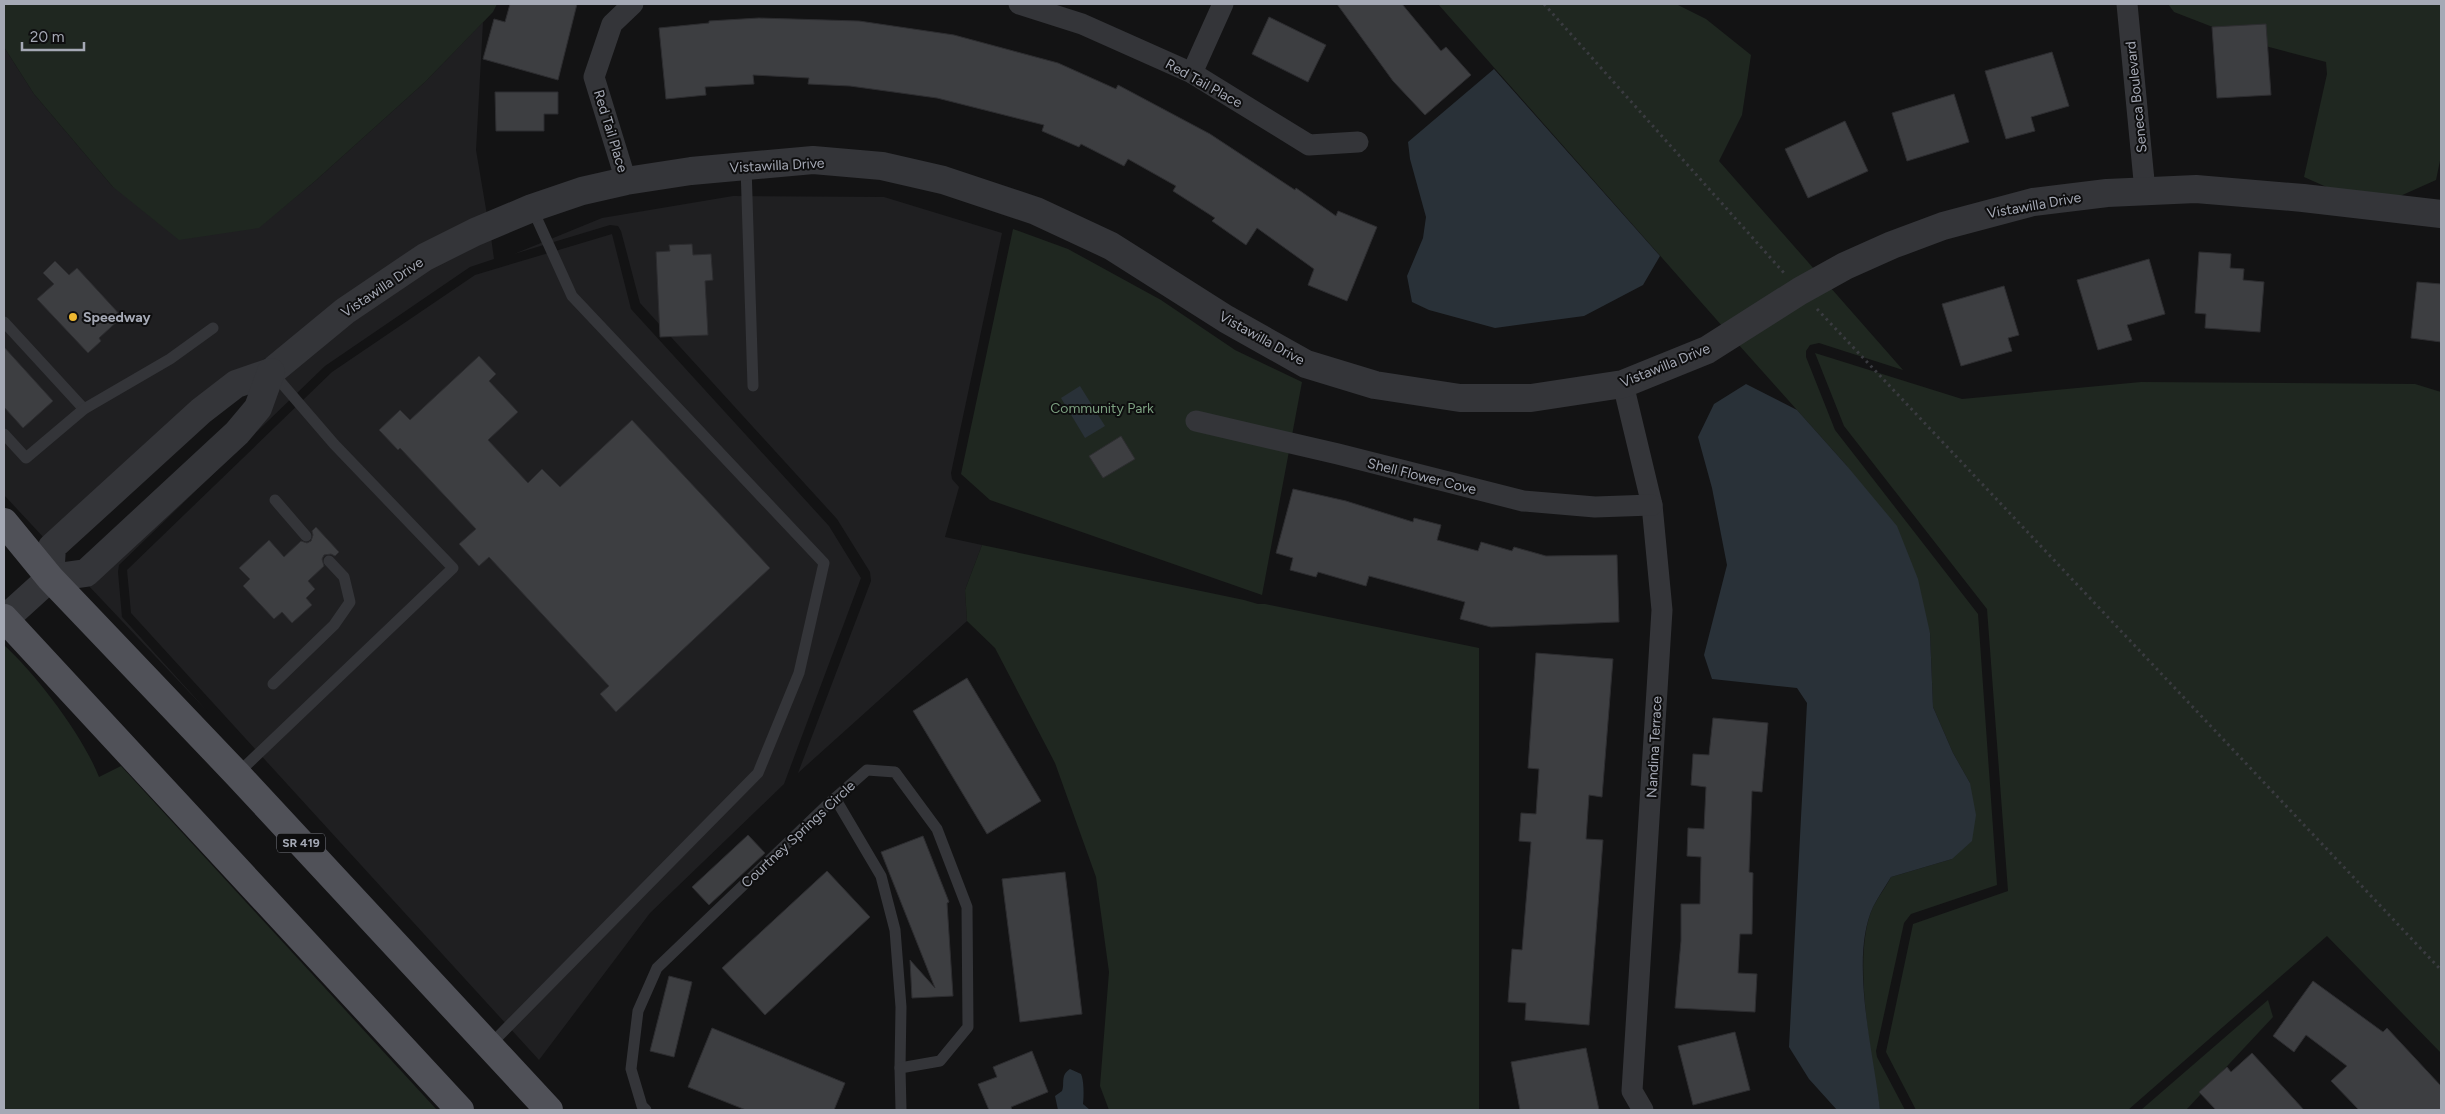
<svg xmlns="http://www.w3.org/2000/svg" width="2445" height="1114" font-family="Figtree,sans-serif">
	<rect width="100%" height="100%" fill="#131314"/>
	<!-- built -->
	<g fill="#1f1f21">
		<path d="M 483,22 L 476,150 L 487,215 L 270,359 L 265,358 L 263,363 L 45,539 L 4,495 L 4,47 L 34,94 L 113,187 L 259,227 L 314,182 L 425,82 Z"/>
		<path d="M 733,196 L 884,197 L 1002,233 L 951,473 L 952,479 L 959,487 L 945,537 L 982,545 L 965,590 L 967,621 L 798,773 L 871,581 L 870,572 L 837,519 L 640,303 L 621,231 L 618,226 L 610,225 L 514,254 L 602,218 Z"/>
		<path d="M 612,234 L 631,309 L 829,526 L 861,578 L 784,784 L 650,913 L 539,1060 L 131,613 L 127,570 L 332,372 L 475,275 Z"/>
		<path d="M 491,237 L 494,259 L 470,267 L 325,366 L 119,565 L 118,572 L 122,617 L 208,712 L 87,584 L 280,380 L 285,378 L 284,375 L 351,320 L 430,267 Z"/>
	</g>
	<!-- green -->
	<g fill="#1f2720">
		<path d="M 4,4 L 497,4 L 493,12 L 425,82 L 314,182 L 259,228 L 179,240 L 113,187 L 34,94 L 4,47 Z"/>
		<path d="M 1438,4 L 1676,4 L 1706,19 L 1751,55 L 1742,115 L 1719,161 L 1815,270 L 1723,327 Z"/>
		<path d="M 2168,4 L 2441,4 L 2441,156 L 2436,180 L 2398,197 L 2331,189 L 2304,177 L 2327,74 L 2326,62 L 2254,43 L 2174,12 Z"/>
		<path d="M 1013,229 L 1068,249 L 1161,300 L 1235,350 L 1302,382 L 1262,595 L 990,500 L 961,474 Z"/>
		<path d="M 1830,287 L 1903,370 L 1819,343 L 1810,345 L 1806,351 L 1806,357 L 1835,430 L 1978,614 L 1997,885 L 1911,914 L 1904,923 L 1876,1051 L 1877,1057 L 1905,1110 L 1880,1110 C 1872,1058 1851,955 1873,907 C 1878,897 1886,887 1891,877 L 1952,859 L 1970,783 L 1953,753 L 1933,707 L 1930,633 L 1847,466 L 1738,344 Z"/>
		<path d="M 1815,353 L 1962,399 L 2141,382 L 2415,384 L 2441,392 L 2441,1053 L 2327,936 L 2128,1110 L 1916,1110 L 1886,1052 L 1913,924 L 2008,891 L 1987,609 L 1844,426 Z"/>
		<path d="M 982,545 L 1244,600 L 1258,604 L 1265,604 L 1479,648 L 1479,1110 L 1109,1110 L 1100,1086 L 1109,972 L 1096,877 L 1055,763 L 995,648 L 967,621 L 965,590 Z"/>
		<path d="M 4,645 C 36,674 83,736 99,777 L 121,766 L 437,1110 L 4,1110 Z"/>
		<path d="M 2268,1000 L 2273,1017 L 2186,1110 L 2141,1110 Z"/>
	</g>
	<!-- water -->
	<g fill="#293138">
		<path d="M 1494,69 L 1660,256 L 1643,285 L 1584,316 L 1495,328 L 1429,310 L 1412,302 L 1407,276 L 1423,238 L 1426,217 L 1410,159 L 1408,142 Z"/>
		<path d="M 1746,384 L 1797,410 L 1847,466 L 1897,526 L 1918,579 L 1930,633 L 1933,707 L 1953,753 L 1970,783 L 1976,815 L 1972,841 L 1952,859 L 1891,877 C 1885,887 1878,897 1873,907 C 1849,959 1874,1054 1880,1110 L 1837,1110 L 1809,1079 L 1789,1047 L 1807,703 L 1797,688 L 1712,679 L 1704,655 L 1727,565 L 1712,488 L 1698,437 L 1714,404 Z"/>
		<path d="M 1080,386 L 1105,426 L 1085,438 L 1061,398 Z"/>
		<path d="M 1070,1069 L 1081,1074 C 1084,1080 1084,1097 1083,1104 L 1090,1110 L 1058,1110 L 1055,1096 L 1062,1091 C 1065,1084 1060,1075 1070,1069 Z"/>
	</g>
	<!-- building -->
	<g fill="#3d3e41" stroke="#2d2d30">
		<path d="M 510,4 L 577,4 L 558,80 L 483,59 L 494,19 L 505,22 Z"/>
		<path d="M 1337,4 L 1402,4 L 1441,51 L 1446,47 L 1471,75 L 1425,115 L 1393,81 Z"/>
		<path d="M 1269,17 L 1326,45 L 1308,82 L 1252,54 Z"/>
		<path d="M 759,18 L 859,21 L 954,35 L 1058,63 L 1116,89 L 1118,85 L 1210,134 L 1295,190 L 1296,188 L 1336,216 L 1338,211 L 1377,227 L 1347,301 L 1308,285 L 1314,269 L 1257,228 L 1246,245 L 1212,221 L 1215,218 L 1173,191 L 1176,186 L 1128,159 L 1124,166 L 1081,144 L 1079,147 L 1042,131 L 1044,125 L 937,98 L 850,86 L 808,84 L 809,78 L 753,75 L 754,84 L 705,87 L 706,95 L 666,99 L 659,28 L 709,23 L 709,21 Z"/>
		<path d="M 2266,24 L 2271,95 L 2217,98 L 2212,27 Z"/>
		<path d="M 2052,52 L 2069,106 L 2031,117 L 2035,131 L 2006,139 L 1985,71 Z"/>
		<path d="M 495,92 L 558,92 L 558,114 L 544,114 L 544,131 L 496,131 Z"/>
		<path d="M 1954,94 L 1969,142 L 1907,161 L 1892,113 Z"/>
		<path d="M 1845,121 L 1868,171 L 1808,198 L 1785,149 Z"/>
		<path d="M 692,244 L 693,255 L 711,254 L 713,280 L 705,281 L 708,335 L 660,337 L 656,252 L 670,251 L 669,245 Z"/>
		<path d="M 2199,252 L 2231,254 L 2230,268 L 2244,269 L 2243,280 L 2264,282 L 2260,332 L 2205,328 L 2206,314 L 2195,313 Z"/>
		<path d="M 2149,259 L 2165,314 L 2127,325 L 2132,340 L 2098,350 L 2077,280 Z"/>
		<path d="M 55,261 L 69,275 L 77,268 L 122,317 L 99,338 L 101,341 L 88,353 L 37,299 L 54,284 L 43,273 Z"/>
		<path d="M 2417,282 L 2441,284 L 2441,342 L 2411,338 Z"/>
		<path d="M 2004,286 L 2019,335 L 2008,338 L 2012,351 L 1961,366 L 1942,304 Z"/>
		<path d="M 4,347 L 53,401 L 23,428 L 4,407 Z"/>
		<path d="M 479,356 L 496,374 L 489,381 L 518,412 L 488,440 L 528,483 L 542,469 L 560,487 L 632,420 L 770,568 L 616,712 L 600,694 L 609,686 L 489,557 L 479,566 L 459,544 L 476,529 L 400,448 L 398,450 L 379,430 L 400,410 L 410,420 Z"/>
		<path d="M 1121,436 L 1135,459 L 1103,478 L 1089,456 Z"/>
		<path d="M 1293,489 L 1346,501 L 1413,522 L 1414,518 L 1441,525 L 1437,540 L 1478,551 L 1481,542 L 1512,551 L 1514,547 L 1546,556 L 1617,555 L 1619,622 L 1491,627 L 1460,619 L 1465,602 L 1369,576 L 1366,586 L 1318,572 L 1316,577 L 1290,570 L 1293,558 L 1276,553 Z"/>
		<path d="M 316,527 L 339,552 L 335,556 L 331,554 L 324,555 L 322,559 L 324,566 L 308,581 L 315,589 L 306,598 L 312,605 L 292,623 L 282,612 L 274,619 L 243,586 L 250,579 L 239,568 L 269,540 L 284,557 L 301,541 L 307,543 L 311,541 L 313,535 L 312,531 Z"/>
		<path d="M 1536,653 L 1613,659 L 1602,797 L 1589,795 L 1586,839 L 1603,840 L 1589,1025 L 1525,1020 L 1526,1003 L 1508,1002 L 1512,949 L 1522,950 L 1531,842 L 1519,841 L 1521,813 L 1536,814 L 1539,769 L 1528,768 Z"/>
		<path d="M 967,678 L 1041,801 L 987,834 L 913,711 Z"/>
		<path d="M 1713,718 L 1768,723 L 1762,792 L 1752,791 L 1749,872 L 1753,873 L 1752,934 L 1740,934 L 1738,973 L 1757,974 L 1755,1012 L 1675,1008 L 1681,941 L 1681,904 L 1700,904 L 1701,857 L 1687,856 L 1688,828 L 1704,829 L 1706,787 L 1691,785 L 1693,754 L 1709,755 Z"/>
		<path d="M 748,835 L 765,853 L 709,905 L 692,887 Z"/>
		<path d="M 923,836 L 949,902 L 947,903 L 953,996 L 912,998 L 910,960 L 935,988 L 881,852 Z"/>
		<path d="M 827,871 L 870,917 L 765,1015 L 722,968 Z"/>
		<path d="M 1065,872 L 1082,1014 L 1020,1022 L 1002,879 Z"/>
		<path d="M 669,976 L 692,982 L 674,1057 L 650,1051 Z"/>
		<path d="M 2313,981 L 2383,1032 L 2387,1028 L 2441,1086 L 2441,1110 L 2359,1110 L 2331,1081 L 2347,1066 L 2306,1035 L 2294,1052 L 2273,1036 Z"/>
		<path d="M 712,1028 L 845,1083 L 834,1110 L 746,1110 L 688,1087 Z"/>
		<path d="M 1735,1032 L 1750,1090 L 1693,1105 L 1678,1046 Z"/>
		<path d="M 1586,1048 L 1599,1110 L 1520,1110 L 1511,1062 Z"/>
		<path d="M 1032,1051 L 1048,1092 L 1011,1107 L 1012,1110 L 989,1110 L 978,1084 L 997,1077 L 993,1067 Z"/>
		<path d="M 2252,1053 L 2263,1065 L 2304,1110 L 2216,1110 L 2199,1092 L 2227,1067 L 2231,1072 Z"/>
	</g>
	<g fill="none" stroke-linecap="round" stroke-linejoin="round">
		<!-- path -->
		<g stroke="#3a3b40" stroke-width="3" stroke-dasharray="2.5 4" stroke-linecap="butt">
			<path d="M 1544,4 L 1784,273"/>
			<path d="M 1817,309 L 2441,970"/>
		</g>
		<!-- service -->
		<g stroke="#343539" stroke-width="11">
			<path d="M 746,166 L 753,386"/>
			<path d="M 4,322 L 84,409"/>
			<path d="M 4,434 L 26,458 L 84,409 L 170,359 L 213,328"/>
			<path d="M 275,500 L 306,536"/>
			<path d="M 273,684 L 334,625 L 350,602 L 344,577 L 329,561"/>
			<path d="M 237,774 L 453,568 L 334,444 L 272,372"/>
			<path d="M 835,798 L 881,876 L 895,930 L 901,1007 L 900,1068"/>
			<path d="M 489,1046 L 758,773 L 799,673 L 824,563 L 572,296 L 532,208"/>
			<path d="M 646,1110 L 642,1106 L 631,1069 L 638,1011 L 657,968 L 825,807 L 867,770 L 895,772 L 937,829 L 967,907 L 968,1027 L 940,1061 L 900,1068 L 901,1110"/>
		</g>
		<!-- minor -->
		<g stroke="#343539" stroke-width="21">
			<path d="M 1019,4 L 1082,24 L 1192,73 L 1309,145 L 1358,142"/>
			<path d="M 2127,4 L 2145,191"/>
			<path d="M 1192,73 L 1223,4"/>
			<path d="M 626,181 L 594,77 L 612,24 L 633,4"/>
			<path d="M 1623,384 L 1652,505 L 1662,610 L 1632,1091 L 1643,1110"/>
			<path d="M 1196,421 L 1338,454 L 1523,501 L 1595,507 L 1652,505"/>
		</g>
		<!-- tertiary -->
		<g stroke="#343539" stroke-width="28">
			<path d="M 50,578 L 52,547 L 201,411 L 236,384 L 271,372 L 345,311 L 425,257 L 475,232 L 532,208 L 582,191 L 626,181 L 691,171 L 813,160 L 882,166 L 943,180 L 1036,211 L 1111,246 L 1226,319 L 1306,364 L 1375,385 L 1460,398 L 1531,398 L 1623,384 L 1707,350 L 1800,291 L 1845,266 L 1892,245 L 1943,226 L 2033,202 L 2107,193 L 2196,189 L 2303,198 L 2441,214"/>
			<path d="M 5,619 L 50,578 L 86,573 L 237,433 L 258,408 L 271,372"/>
		</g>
		<!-- primary -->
		<g stroke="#505158" stroke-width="28">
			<path d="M 4,522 L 50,578 L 237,774 L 549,1110"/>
			<path d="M 4,618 L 460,1110"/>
		</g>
	</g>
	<!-- markers -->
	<circle fill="#eeb831" stroke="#0e0e0f" stroke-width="2" cx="73" cy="317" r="5"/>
	<g text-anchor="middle" stroke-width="4" stroke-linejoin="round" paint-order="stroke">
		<!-- shield labels -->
		<rect fill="#0e0e0f" stroke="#787a83" stroke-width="1" x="277" y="833.5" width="48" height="19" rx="4"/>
		<g font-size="12" font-weight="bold" fill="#a5a9b5">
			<text x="301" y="847">SR 419</text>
		</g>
		<!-- street labels -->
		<g font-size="14" fill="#a5a9b5" stroke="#0e0e0f">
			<text transform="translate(1204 83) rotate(29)" y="5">Red Tail Place</text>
			<text transform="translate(2136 97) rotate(-96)" y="5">Seneca Boulevard</text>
			<text transform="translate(611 131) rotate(73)" y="5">Red Tail Place</text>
			<text transform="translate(777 165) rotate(-3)" y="5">Vistawilla Drive</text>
			<text transform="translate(2034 205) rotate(-10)" y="5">Vistawilla Drive</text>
			<text transform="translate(382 287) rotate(-34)" y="5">Vistawilla Drive</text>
			<text transform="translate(1262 338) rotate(29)" y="5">Vistawilla Drive</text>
			<text transform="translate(1665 365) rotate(-22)" y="5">Vistawilla Drive</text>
			<text transform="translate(1422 476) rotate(14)" y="5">Shell Flower Cove</text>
			<text transform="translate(1654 747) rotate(-87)" y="5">Nandina Terrace</text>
			<text transform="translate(798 834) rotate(-43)" y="5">Courtney Springs Circle</text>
		</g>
		<!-- poi labels -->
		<g font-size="14" font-weight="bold" fill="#a5a9b5" stroke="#0e0e0f" text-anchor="start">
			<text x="83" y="322">Speedway</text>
		</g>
		<!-- park labels -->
		<g font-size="14" fill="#7ca080" stroke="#0e0e0f">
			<text x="1102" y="413">Community Park</text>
		</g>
	</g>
	<!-- border -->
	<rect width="2445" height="1114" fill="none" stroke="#a5a9b5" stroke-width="10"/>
	<!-- scale -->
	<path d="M22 42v8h62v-8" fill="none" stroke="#a5a9b5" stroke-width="2.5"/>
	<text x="30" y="42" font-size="15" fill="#a5a9b5" stroke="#0e0e0f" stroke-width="4" paint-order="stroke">20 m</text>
</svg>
